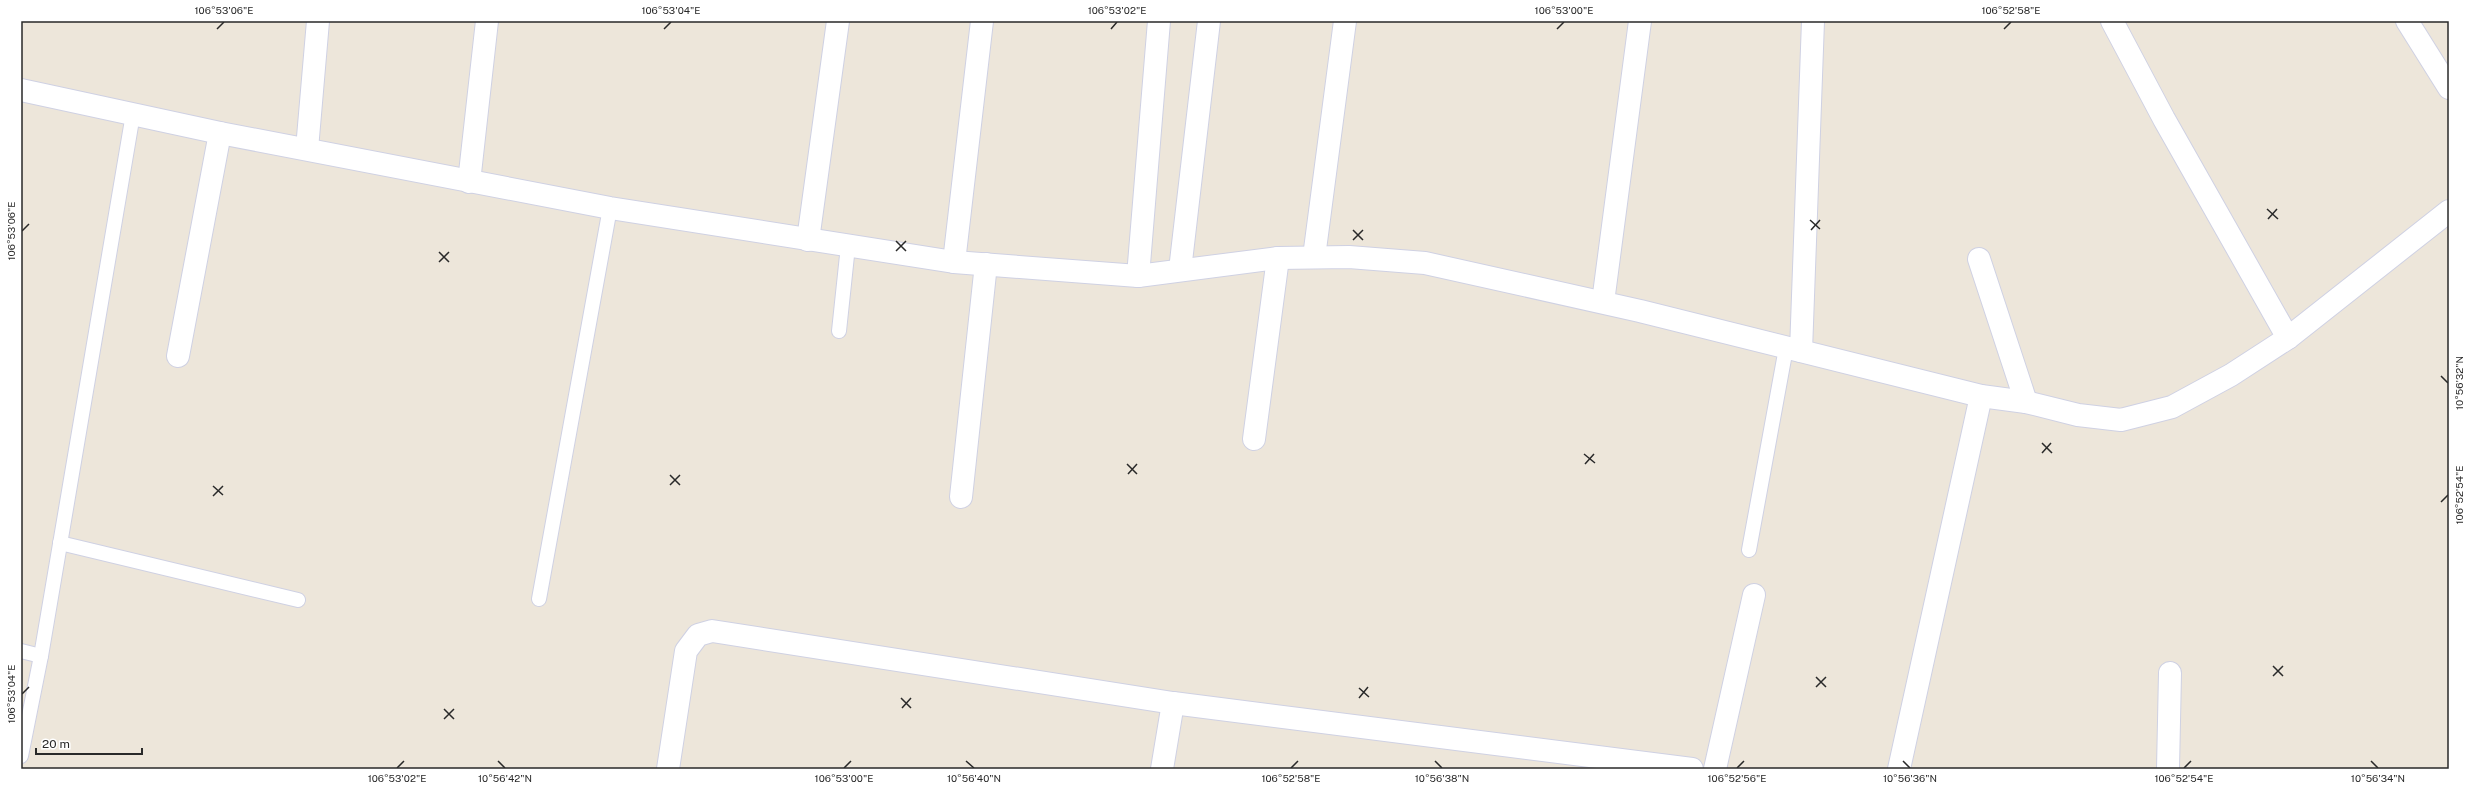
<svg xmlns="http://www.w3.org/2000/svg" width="2470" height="790" font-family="'Public Sans',sans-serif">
	<rect width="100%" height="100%" fill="#ede6da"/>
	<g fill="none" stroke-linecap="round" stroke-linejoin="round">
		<!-- lane casing -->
		<g stroke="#cfd1e3" stroke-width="16">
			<g id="lane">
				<path d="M 839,331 L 848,246"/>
				<path d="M 60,543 L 298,600"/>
				<path d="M 1749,550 L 1786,348"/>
				<path d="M 539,599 L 610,208"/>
				<path d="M 21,651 L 41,656"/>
				<path d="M 21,756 L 41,656 L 133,114"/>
			</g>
		</g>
		<!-- street casing -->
		<g stroke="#cfd1e3" stroke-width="24">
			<g id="street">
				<path d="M 2112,21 L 2164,119 L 2288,338"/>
				<path d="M 2407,21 L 2449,88"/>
				<path d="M 21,90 L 220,133 L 610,208 L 954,262 L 1138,276 L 1278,258 L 1349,257 L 1425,263 L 1640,311 L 1981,396 L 2026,402 L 2078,415 L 2121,420 L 2172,407 L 2231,375 L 2288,338 L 2449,211"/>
				<path d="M 307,149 L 318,21"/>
				<path d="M 469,182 L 487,21"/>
				<path d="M 808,240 L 838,21"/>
				<path d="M 1314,257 L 1345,21"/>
				<path d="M 1979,259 L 2026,402"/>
				<path d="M 954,262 L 982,21"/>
				<path d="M 1180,270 L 1209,21"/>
				<path d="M 1138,276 L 1159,21"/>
				<path d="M 1603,302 L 1640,21"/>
				<path d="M 1801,351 L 1813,21"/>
				<path d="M 178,356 L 220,133"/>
				<path d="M 1254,439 L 1278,258"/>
				<path d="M 961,497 L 986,264"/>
				<path d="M 668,769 L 686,651 L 698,635 L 712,631 L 1173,703 L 1692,769"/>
				<path d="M 1162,769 L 1173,703"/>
				<path d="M 1715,769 L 1754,595"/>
				<path d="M 1899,769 L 1981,396"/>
				<path d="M 2168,769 L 2170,673"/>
			</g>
		</g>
		<!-- lane -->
		<use href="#lane" stroke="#fff" stroke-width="14"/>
		<!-- street -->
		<use href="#street" stroke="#fff" stroke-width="22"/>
	</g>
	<!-- ticks -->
	<path fill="none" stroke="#292929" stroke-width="1.5" d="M 217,29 L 224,22M 664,29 L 671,22M 1111,29 L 1117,22M 1557,29 L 1564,22M 2004,29 L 2011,22M 2267,209 L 2278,219M 2268,219 L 2277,209M 1810,220 L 1820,229M 1353,230 L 1363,240M 1811,230 L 1820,220M 22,231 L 29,224M 1353,240 L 1363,230M 896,241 L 906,251M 896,251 L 906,241M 439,252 L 449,262M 439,262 L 449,252M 2441,376 L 2448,383M 2042,443 L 2052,453M 2042,453 L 2051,443M 1584,454 L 1595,463M 1127,464 L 1137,474M 1585,464 L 1594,454M 1128,474 L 1137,464M 670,475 L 680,485M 670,485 L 680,475M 213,486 L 223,495M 213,496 L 223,486M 2441,502 L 2448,495M 2273,666 L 2283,676M 2273,676 L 2283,666M 1816,677 L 1826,687M 1816,687 L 1826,677M 1359,688 L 1369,697M 22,694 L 29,687M 901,698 L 911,708M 1359,698 L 1368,687M 902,708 L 911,698M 444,709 L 454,719M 444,719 L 454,709M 498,761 L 505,768M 966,761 L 974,768M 1435,761 L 1442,768M 1903,761 L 1910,768M 2371,761 L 2378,768M 397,768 L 404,761M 844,768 L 851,761M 1291,768 L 1298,761M 1737,768 L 1744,761M 2184,768 L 2191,761"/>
	<!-- border -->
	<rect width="2470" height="790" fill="none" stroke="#ffffff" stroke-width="44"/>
	<!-- scale -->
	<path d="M36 748v6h106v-6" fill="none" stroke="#292929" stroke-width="2"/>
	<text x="42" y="748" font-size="12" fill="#292929" stroke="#ffffff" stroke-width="3" paint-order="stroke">20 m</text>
	<rect x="22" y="22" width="2426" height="746" fill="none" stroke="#292929" stroke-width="1.5"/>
	<g font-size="10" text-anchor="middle" fill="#292929">
		<text x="224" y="14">106°53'06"E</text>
		<text x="671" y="14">106°53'04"E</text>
		<text x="1117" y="14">106°53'02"E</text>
		<text x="1564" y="14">106°53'00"E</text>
		<text x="2011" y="14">106°52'58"E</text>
		<text transform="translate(11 231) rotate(-90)" y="4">106°53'06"E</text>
		<text transform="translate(2459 383) rotate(-90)" y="4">10°56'32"N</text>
		<text transform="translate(2459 495) rotate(-90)" y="4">106°52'54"E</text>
		<text transform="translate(11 694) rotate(-90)" y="4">106°53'04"E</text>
		<text x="397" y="782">106°53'02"E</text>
		<text x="505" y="782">10°56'42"N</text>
		<text x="844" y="782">106°53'00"E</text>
		<text x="974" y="782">10°56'40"N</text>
		<text x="1291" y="782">106°52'58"E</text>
		<text x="1442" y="782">10°56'38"N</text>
		<text x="1737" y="782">106°52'56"E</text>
		<text x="1910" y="782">10°56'36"N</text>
		<text x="2184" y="782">106°52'54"E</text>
		<text x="2378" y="782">10°56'34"N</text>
	</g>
</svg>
